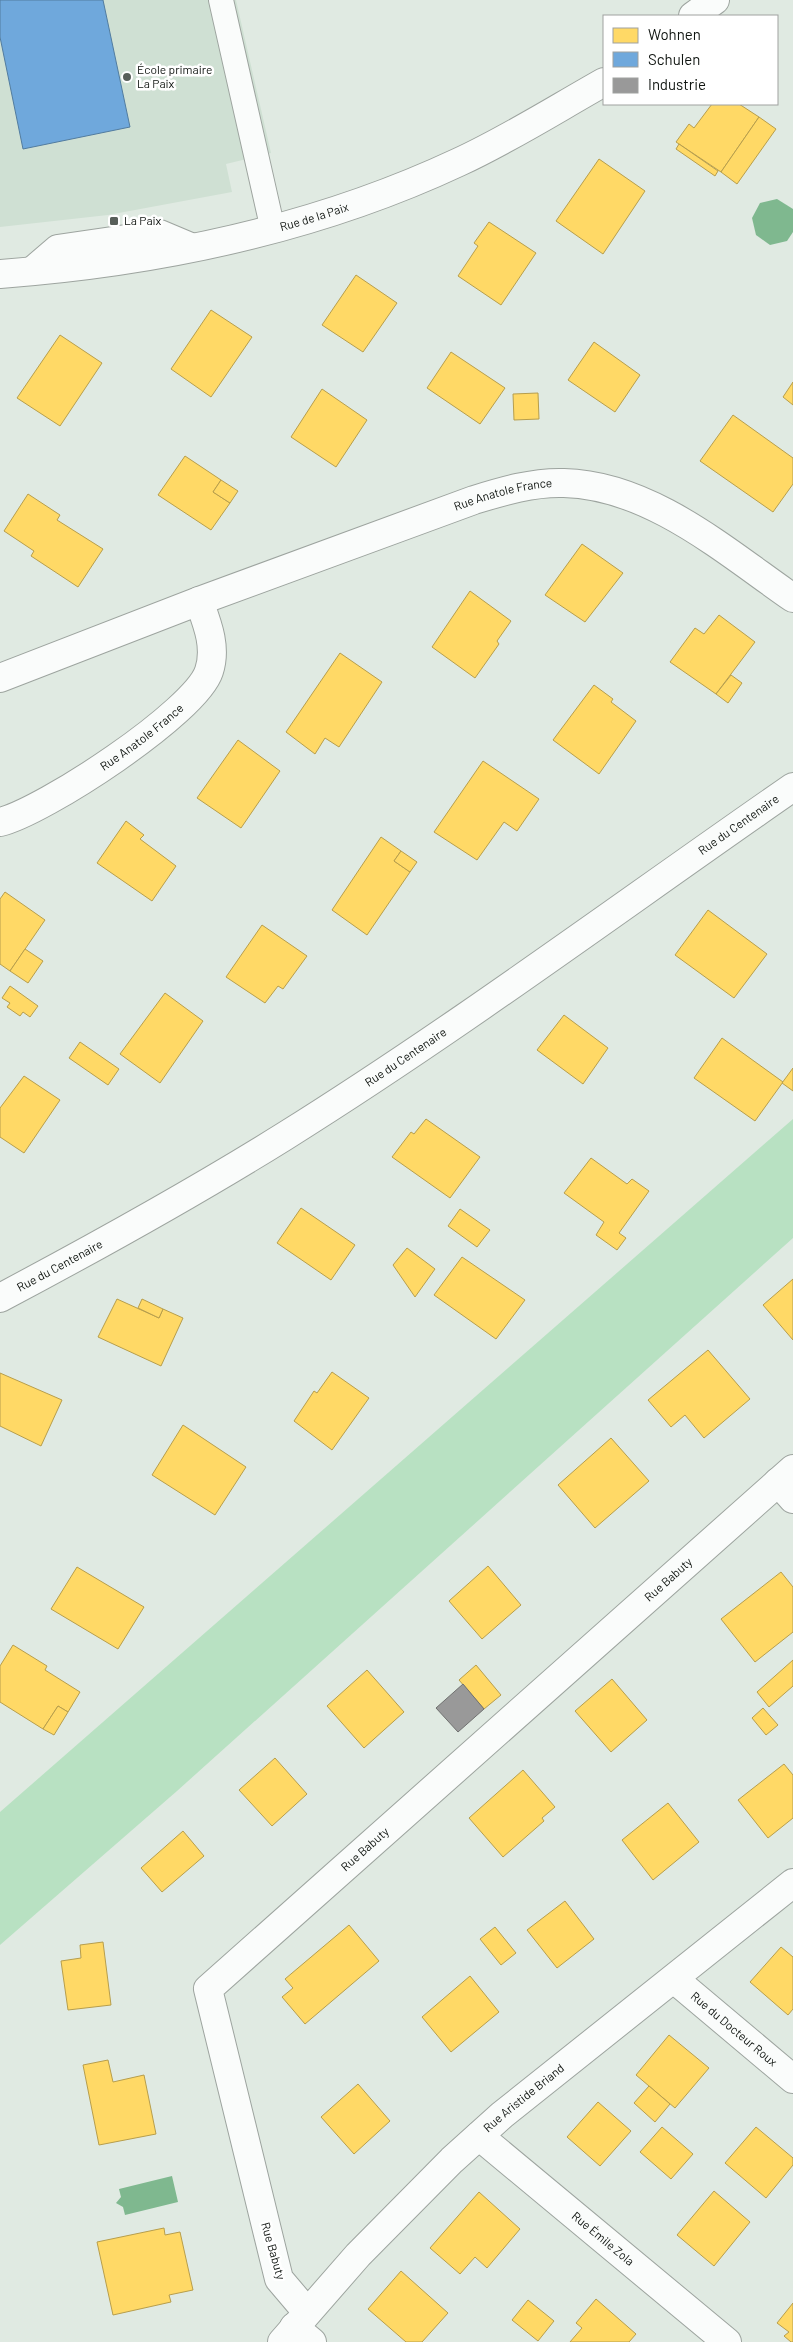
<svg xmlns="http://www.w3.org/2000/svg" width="793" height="2342" font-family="Barlow,sans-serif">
	<rect width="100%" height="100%" fill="#e0eae2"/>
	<!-- built -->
	<path fill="#cfe0d3" d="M 0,0 L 236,0 L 271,153 L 226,164 L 232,192 L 108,215 L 0,227 Z"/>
	<!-- green -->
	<path fill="#b8e1c2" d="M 793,1119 L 793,1238 L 177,1791 L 0,1945 L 0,1812 Z"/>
	<!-- water -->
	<g fill="#7fb88f">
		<path d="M 777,199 L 793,209 L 793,232 L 787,241 L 770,245 L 756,235 L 752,218 L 760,203 Z"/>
		<path d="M 172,2176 L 178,2202 L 125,2215 L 123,2207 L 116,2203 L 121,2197 L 119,2189 Z"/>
	</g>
	<!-- homes -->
	<g fill="#ffd966" stroke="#b79e4c">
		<path d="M 712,104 L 739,104 L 759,117 L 721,172 L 676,142 L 689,124 L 694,128 Z"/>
		<path d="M 759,117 L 776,129 L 737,184 L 721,172 Z"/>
		<path d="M 679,144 L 718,171 L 715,176 L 676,149 Z"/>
		<path d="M 599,159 L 645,191 L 603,254 L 556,221 Z"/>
		<path d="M 489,222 L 536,253 L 501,305 L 458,276 L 478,246 L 474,243 Z"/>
		<path d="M 356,275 L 397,303 L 363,352 L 322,325 Z"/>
		<path d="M 211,310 L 252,337 L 211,397 L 171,369 Z"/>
		<path d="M 60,335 L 102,363 L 60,426 L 17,398 Z"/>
		<path d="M 594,342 L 640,375 L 615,412 L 568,380 Z"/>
		<path d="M 451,352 L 505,388 L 480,424 L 427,388 Z"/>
		<path d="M 793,382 L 793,405 L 783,397 Z"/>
		<path d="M 322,389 L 367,420 L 336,467 L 291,437 Z"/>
		<path d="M 538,393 L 539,419 L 514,420 L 513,394 Z"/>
		<path d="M 733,415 L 793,458 L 793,484 L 773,512 L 700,461 Z"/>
		<path d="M 185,456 L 221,480 L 213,492 L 230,503 L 211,530 L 158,495 Z"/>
		<path d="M 221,480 L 238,491 L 230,503 L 213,492 Z"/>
		<path d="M 28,494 L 60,515 L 57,520 L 103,549 L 78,587 L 31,556 L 34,551 L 4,531 Z"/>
		<path d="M 582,544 L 623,573 L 585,622 L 545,595 Z"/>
		<path d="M 470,591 L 511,621 L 497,641 L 499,644 L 475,678 L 432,647 Z"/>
		<path d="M 719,615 L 755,642 L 716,694 L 670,662 L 695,628 L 704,634 Z"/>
		<path d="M 340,653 L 382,682 L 339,747 L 325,738 L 315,754 L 286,732 Z"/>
		<path d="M 731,675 L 742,683 L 728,703 L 716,694 Z"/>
		<path d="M 594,685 L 613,699 L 611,702 L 636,721 L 599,774 L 553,740 Z"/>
		<path d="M 238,740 L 280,771 L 241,828 L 197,798 Z"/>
		<path d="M 483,761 L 539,799 L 517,831 L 504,822 L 477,860 L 434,832 Z"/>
		<path d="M 126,821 L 144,835 L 140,839 L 176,866 L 152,901 L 97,863 Z"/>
		<path d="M 381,837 L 401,851 L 394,861 L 410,872 L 367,935 L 332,910 Z"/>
		<path d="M 401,851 L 417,862 L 410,872 L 394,861 Z"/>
		<path d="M 5,892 L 45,920 L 10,971 L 0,964 L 0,899 Z"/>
		<path d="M 708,910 L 767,954 L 734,998 L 675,955 Z"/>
		<path d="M 262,925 L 307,956 L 283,989 L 278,986 L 265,1003 L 226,977 Z"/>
		<path d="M 25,949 L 43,961 L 28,983 L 10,971 Z"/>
		<path d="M 10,986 L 38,1006 L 30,1017 L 23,1012 L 20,1016 L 7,1007 L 10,1003 L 2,998 Z"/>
		<path d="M 165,993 L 203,1021 L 160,1083 L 120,1054 Z"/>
		<path d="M 564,1015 L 608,1048 L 583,1084 L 537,1050 Z"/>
		<path d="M 722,1038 L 783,1082 L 755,1121 L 694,1078 Z"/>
		<path d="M 80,1042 L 119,1069 L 108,1085 L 69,1058 Z"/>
		<path d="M 793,1068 L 793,1091 L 782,1083 Z"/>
		<path d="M 24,1076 L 60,1100 L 24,1153 L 0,1137 L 0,1108 Z"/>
		<path d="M 426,1119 L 480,1157 L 450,1198 L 392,1157 L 411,1132 L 414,1134 Z"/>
		<path d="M 591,1158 L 627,1184 L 632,1179 L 649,1191 L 619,1233 L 626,1238 L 617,1250 L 596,1235 L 604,1222 L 564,1193 Z"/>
		<path d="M 301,1208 L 355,1245 L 331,1280 L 277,1243 Z"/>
		<path d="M 460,1209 L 490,1230 L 477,1247 L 448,1226 Z"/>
		<path d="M 407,1248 L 435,1269 L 415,1297 L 393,1265 Z"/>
		<path d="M 462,1257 L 525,1300 L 496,1339 L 434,1295 Z"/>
		<path d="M 793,1279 L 793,1340 L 763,1305 Z"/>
		<path d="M 117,1299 L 159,1318 L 163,1309 L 183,1318 L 161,1366 L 98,1337 Z"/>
		<path d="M 142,1299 L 163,1309 L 159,1318 L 138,1308 Z"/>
		<path d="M 708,1350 L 750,1399 L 704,1438 L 685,1415 L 671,1427 L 648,1400 Z"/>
		<path d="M 332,1372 L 369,1398 L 332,1450 L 294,1421 L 314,1391 L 317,1393 Z"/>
		<path d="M 0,1373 L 62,1400 L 41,1446 L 0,1426 Z"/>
		<path d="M 183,1425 L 246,1467 L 215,1515 L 152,1475 Z"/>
		<path d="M 611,1438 L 649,1481 L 595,1528 L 558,1485 Z"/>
		<path d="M 488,1566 L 521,1605 L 482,1639 L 449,1601 Z"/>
		<path d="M 77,1567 L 144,1607 L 118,1649 L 51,1609 Z"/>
		<path d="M 781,1572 L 793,1587 L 793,1632 L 755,1662 L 721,1619 Z"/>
		<path d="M 13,1645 L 47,1666 L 45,1670 L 80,1692 L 68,1712 L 58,1706 L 43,1729 L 0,1702 L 0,1666 Z"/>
		<path d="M 793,1660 L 793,1686 L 769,1707 L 757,1692 Z"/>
		<path d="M 476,1665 L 501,1695 L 484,1709 L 459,1680 Z"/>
		<path d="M 367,1670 L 404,1712 L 364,1748 L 327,1706 Z"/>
		<path d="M 612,1679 L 647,1720 L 611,1752 L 575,1711 Z"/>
		<path d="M 58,1706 L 68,1712 L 54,1735 L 43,1729 Z"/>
		<path d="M 763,1708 L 778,1725 L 766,1735 L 752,1718 Z"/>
		<path d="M 275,1758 L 307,1794 L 272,1826 L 239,1790 Z"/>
		<path d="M 784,1764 L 793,1775 L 793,1818 L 768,1838 L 738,1800 Z"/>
		<path d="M 523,1770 L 555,1807 L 542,1818 L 544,1821 L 503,1857 L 469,1818 Z"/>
		<path d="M 668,1803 L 699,1842 L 653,1880 L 622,1840 Z"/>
		<path d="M 183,1831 L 204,1856 L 162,1892 L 141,1868 Z"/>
		<path d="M 565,1901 L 594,1939 L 557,1968 L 527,1930 Z"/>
		<path d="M 349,1925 L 379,1961 L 305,2024 L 282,1997 L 293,1988 L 285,1979 Z"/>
		<path d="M 495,1927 L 516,1953 L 501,1965 L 480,1939 Z"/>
		<path d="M 103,1942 L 111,2005 L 68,2010 L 61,1961 L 81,1958 L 80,1945 Z"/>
		<path d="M 781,1947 L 793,1957 L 793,2009 L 788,2015 L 750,1982 Z"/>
		<path d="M 470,1976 L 499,2012 L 451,2052 L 422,2017 Z"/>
		<path d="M 669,2035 L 709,2068 L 675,2108 L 636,2075 Z"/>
		<path d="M 108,2060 L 113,2082 L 144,2075 L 156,2134 L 99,2145 L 83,2065 Z"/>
		<path d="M 358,2084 L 390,2121 L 354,2154 L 321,2117 Z"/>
		<path d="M 649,2086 L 670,2104 L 655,2122 L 634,2103 Z"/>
		<path d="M 598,2102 L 631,2131 L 600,2166 L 567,2137 Z"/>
		<path d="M 662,2127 L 693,2154 L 671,2179 L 640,2152 Z"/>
		<path d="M 756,2127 L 793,2158 L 793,2165 L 766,2198 L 725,2163 Z"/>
		<path d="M 714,2191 L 750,2222 L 714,2266 L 677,2235 Z"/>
		<path d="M 479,2192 L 520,2229 L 487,2268 L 475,2257 L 460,2274 L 430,2248 Z"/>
		<path d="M 164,2228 L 165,2235 L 180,2232 L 193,2290 L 169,2295 L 171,2302 L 113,2315 L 97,2242 Z"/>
		<path d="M 401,2271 L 448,2313 L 422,2342 L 406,2342 L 368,2309 Z"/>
		<path d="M 596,2299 L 636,2334 L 629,2342 L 570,2342 L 582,2328 L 576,2323 Z"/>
		<path d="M 528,2300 L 554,2321 L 538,2341 L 512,2320 Z"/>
		<path d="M 793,2303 L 793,2342 L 791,2342 L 784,2336 L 789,2332 L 777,2323 Z"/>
	</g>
	<!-- schools -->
	<path fill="#6fa8dc" stroke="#527c9f" d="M 0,0 L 103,0 L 130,127 L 23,149 L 0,37 Z"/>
	<!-- industry -->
	<path fill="#999" stroke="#707170" d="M 463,1684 L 484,1709 L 458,1732 L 436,1708 Z"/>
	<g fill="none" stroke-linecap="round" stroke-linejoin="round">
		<!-- service casing -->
		<g stroke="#9da49f" stroke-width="26">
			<g id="service">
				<path d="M 221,0 L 273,230"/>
				<path d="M 28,272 L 57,247 L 160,232 L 198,248"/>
			</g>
		</g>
		<!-- minor casing -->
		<g stroke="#9da49f" stroke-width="30">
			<g id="minor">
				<path d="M 693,16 L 715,0"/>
				<path id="s1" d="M 0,274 C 159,262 314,230 459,162 C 509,139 556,109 604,82"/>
				<path id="s2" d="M 0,678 L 199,601 L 474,500 C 503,491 533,482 564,483 C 650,485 725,551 793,598"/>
				<path id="s3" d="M 0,822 C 43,812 196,712 209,671 C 217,647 207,623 199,601"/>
				<path id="s4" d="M 0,1298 C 96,1247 192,1194 285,1136 C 459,1027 624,904 793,787"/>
				<path d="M 778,1482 L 793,1499"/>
				<path id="s5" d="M 674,1979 L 793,2079"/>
				<path id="s6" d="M 479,2136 L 727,2342"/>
				<path id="s7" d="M 307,2312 L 279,2279 L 208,1989 L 793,1469"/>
				<path d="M 294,2327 L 312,2342"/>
				<path id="s8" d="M 282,2342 L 358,2255 L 452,2160 L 502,2115 L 793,1883"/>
			</g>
		</g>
		<!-- service -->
		<use href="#service" stroke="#fafcfb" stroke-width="24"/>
		<!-- minor -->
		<use href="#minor" stroke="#fafcfb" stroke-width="28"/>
	</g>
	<!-- markers -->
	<g fill="#585f5a" stroke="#fff" stroke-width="2">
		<circle cx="127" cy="77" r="5"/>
		<rect x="109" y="216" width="10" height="10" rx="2.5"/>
	</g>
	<g text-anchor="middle" stroke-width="5" stroke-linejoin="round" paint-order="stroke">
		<!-- poi labels -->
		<g font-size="12" fill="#0f1410" stroke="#fff" text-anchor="start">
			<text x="137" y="74">École primaire<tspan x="137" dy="14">La Paix</tspan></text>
			<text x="124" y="225">La Paix</text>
		</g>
		<!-- street labels -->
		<g font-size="12" fill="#0f1410" stroke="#fff">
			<text dy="4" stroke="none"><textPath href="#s1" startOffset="320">Rue de la Paix</textPath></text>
			<text dy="4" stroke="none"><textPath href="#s2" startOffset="536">Rue Anatole France</textPath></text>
			<text dy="4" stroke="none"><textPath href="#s3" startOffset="166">Rue Anatole France</textPath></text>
			<text dy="4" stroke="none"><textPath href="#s4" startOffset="878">Rue du Centenaire</textPath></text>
			<text dy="4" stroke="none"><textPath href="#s4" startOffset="472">Rue du Centenaire</textPath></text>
			<text dy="4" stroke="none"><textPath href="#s4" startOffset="68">Rue du Centenaire</textPath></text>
			<text dy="4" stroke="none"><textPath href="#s7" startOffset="958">Rue Babuty</textPath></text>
			<text dy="4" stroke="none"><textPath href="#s7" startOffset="552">Rue Babuty</textPath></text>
			<text dy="4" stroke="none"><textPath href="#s5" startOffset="78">Rue du Docteur Roux</textPath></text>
			<text dy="4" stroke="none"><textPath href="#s8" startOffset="344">Rue Aristide Briand</textPath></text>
			<text dy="4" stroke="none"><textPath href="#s6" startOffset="161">Rue Émile Zola</textPath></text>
			<text transform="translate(273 2251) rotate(74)" y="4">Rue Babuty</text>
		</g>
	</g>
	<!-- legend -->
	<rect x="603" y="15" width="175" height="90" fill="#ffffff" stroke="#9fa19f"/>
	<rect x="613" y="28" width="25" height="15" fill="#ffd966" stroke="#9fa19f"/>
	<text x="648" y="40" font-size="15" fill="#0f1410">Wohnen</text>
	<rect x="613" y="52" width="25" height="15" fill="#6fa8dc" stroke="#9fa19f"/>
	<text x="648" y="65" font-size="15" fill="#0f1410">Schulen</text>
	<rect x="613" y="78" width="25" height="15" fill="#999999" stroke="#9fa19f"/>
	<text x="648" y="90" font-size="15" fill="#0f1410">Industrie</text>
</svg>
